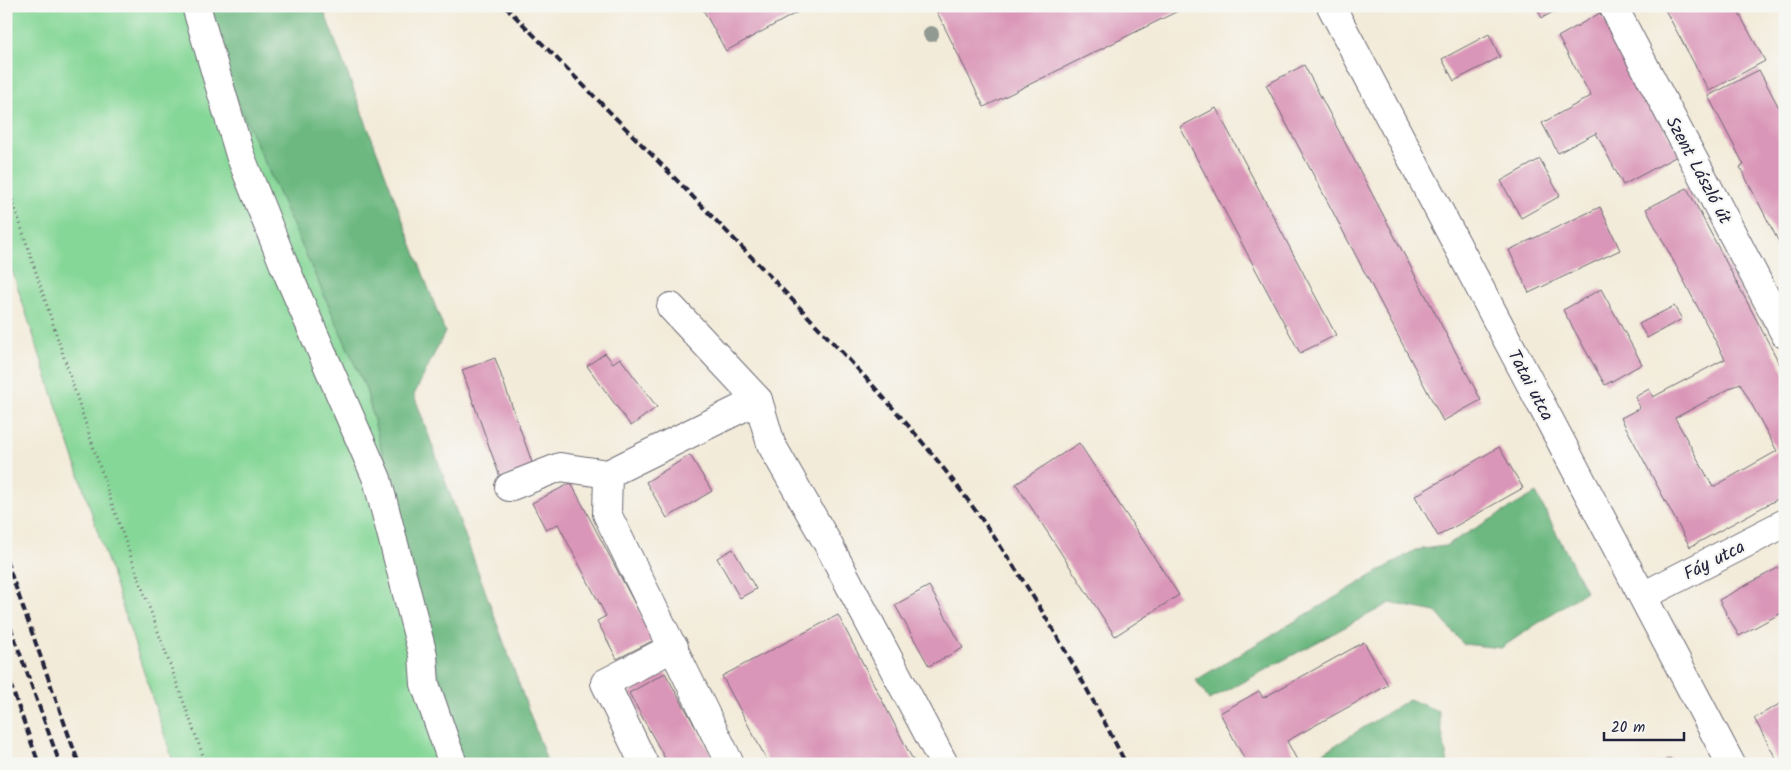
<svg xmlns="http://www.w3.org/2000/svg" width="1791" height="770" font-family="Kalam,sans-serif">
	<rect width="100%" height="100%" fill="#f6f6f2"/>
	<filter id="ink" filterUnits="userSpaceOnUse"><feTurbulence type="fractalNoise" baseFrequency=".02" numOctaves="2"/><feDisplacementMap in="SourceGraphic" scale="10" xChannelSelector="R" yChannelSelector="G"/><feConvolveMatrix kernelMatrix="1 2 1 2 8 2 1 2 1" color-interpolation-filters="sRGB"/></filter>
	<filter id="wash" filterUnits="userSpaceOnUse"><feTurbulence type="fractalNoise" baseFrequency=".0096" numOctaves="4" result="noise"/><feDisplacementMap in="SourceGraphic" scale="20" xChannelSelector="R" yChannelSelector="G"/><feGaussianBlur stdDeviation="1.12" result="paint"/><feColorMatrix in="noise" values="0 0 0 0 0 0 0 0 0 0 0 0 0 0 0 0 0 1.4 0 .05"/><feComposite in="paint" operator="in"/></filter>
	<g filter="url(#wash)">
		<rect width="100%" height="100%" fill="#f3ebd9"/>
		<!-- green -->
		<path fill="#85d797" stroke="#547c69" d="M 6,6 L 195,6 L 366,389 L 461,764 L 174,764 L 6,252 Z"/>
		<!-- forest -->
		<g fill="#6cb880" stroke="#476d5e">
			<path d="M 195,6 L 322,6 L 445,332 L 414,395 L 548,764 L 461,764 L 366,389 Z"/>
			<path d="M 1536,493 L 1586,591 L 1501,648 L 1463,644 L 1436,612 L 1390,603 L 1209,700 L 1196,680 L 1415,550 L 1445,546 Z"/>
			<path d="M 1409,699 L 1438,711 L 1448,764 L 1315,764 L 1312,760 Z"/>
		</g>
		<g id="blocks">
			<!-- building -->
			<g fill="#da96b8" fill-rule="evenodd">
				<path d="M 701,6 L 809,6 L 726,51 Z"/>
				<path d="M 934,6 L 1188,6 L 984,107 Z"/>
				<path d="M 1536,6 L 1564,6 L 1542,18 Z"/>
				<path d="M 1663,6 L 1735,6 L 1765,61 L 1709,91 Z"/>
				<path d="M 1600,13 L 1679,155 L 1623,185 L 1596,133 L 1558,153 L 1542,123 L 1591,96 L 1558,37 Z"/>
				<path d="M 1489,34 L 1500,57 L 1454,81 L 1442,59 Z"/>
				<path d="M 1304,65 L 1481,400 L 1443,421 L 1266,85 Z"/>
				<path d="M 1759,70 L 1785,119 L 1785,254 L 1740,167 L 1744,165 L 1708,96 Z"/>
				<path d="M 1216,108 L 1336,335 L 1300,353 L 1180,127 Z"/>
				<path d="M 1540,159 L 1560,196 L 1521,218 L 1501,181 Z"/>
				<path d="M 1687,188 L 1785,374 L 1785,495 L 1690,547 L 1621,418 L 1640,408 L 1635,397 L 1649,389 L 1653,397 L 1725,359 L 1646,209 ZM 1740,383 L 1777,451 L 1713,487 L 1675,418 Z"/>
				<path d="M 1600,207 L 1620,250 L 1529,293 L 1509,250 Z"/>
				<path d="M 1601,289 L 1642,364 L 1605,385 L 1563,310 Z"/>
				<path d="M 1674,306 L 1682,319 L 1647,338 L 1639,324 Z"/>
				<path d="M 605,353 L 613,363 L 620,358 L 657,407 L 631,426 L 587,366 Z"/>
				<path d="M 495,358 L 534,468 L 501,480 L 462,370 Z"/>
				<path d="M 1079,443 L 1179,595 L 1115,636 L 1016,484 Z"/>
				<path d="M 1499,447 L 1523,488 L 1438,536 L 1415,496 Z"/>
				<path d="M 690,455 L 712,491 L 667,518 L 646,482 Z"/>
				<path d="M 571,483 L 654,640 L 617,659 L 597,621 L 606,616 L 558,524 L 546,530 L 532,503 Z"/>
				<path d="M 733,549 L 756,589 L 740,598 L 717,558 Z"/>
				<path d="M 1785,564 L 1785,611 L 1739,636 L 1719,600 Z"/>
				<path d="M 929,586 L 963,648 L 929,666 L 895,605 Z"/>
				<path d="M 838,615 L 915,764 L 769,764 L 722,676 Z"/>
				<path d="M 1364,642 L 1388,685 L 1287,741 L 1299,764 L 1247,764 L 1220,713 L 1259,691 L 1263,698 Z"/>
				<path d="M 665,673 L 716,763 L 715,764 L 668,764 L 629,693 Z"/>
				<path d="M 1785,701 L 1785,764 L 1779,764 L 1754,718 Z"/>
				<path d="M 1670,758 L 1673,764 L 1658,764 Z"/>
			</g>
		</g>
	</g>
	<g filter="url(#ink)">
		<use href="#blocks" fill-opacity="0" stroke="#6b6872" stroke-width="1"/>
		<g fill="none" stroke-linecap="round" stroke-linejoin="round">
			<!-- minor casing -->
			<g stroke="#6b6872" stroke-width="30">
				<g id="minor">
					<path d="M 196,6 L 240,155 L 284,265 L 377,479 L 423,655 L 425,684 L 453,764"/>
					<path d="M 1331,6 L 1731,764"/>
					<path d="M 1613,6 L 1785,334"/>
					<path d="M 671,307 L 758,400"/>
					<path d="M 608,474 L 607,514 L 730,764"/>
					<path d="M 509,487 L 560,467 L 608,474 L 758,400 L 771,444 L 828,544 L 944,764"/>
					<path d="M 1643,596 L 1785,523"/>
					<path d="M 644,764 L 605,683 L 674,647"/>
				</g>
			</g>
			<!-- path -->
			<path stroke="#6b6872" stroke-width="3" stroke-dasharray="1 4" stroke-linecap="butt" d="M 6,181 L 113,507 L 206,764"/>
			<!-- minor -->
			<use href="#minor" stroke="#fff" stroke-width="28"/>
			<!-- rail -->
			<g stroke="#22223b" stroke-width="4" stroke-dasharray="8 4" stroke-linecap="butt">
				<path d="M 505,6 C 592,94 679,182 765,271 C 826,336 889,399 944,469 C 1016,560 1074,661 1126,764"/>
				<path d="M 6,560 L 79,764"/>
				<path d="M 6,615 L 60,764"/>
				<path d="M 6,672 L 39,764"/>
			</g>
		</g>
		<!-- trees -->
		<circle fill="#919a92" cx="931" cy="34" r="8"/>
	</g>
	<g text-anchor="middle" stroke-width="4.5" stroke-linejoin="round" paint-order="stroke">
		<!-- street labels -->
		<g font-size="18" fill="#22223b" stroke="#f6f6f2">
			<text transform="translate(1699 170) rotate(62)" y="6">Szent László út</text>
			<text transform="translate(1531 385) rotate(62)" y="6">Tatai utca</text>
			<text transform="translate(1714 560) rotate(-27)" y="6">Fáy utca</text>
		</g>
	</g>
	<!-- margin -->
	<rect width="1791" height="770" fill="none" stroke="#f6f6f2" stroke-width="25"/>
	<!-- scale -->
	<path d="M1604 732v8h80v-8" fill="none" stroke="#22223b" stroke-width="2.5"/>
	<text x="1611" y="732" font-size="15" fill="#22223b" stroke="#f6f6f2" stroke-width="4" paint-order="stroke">20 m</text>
</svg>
